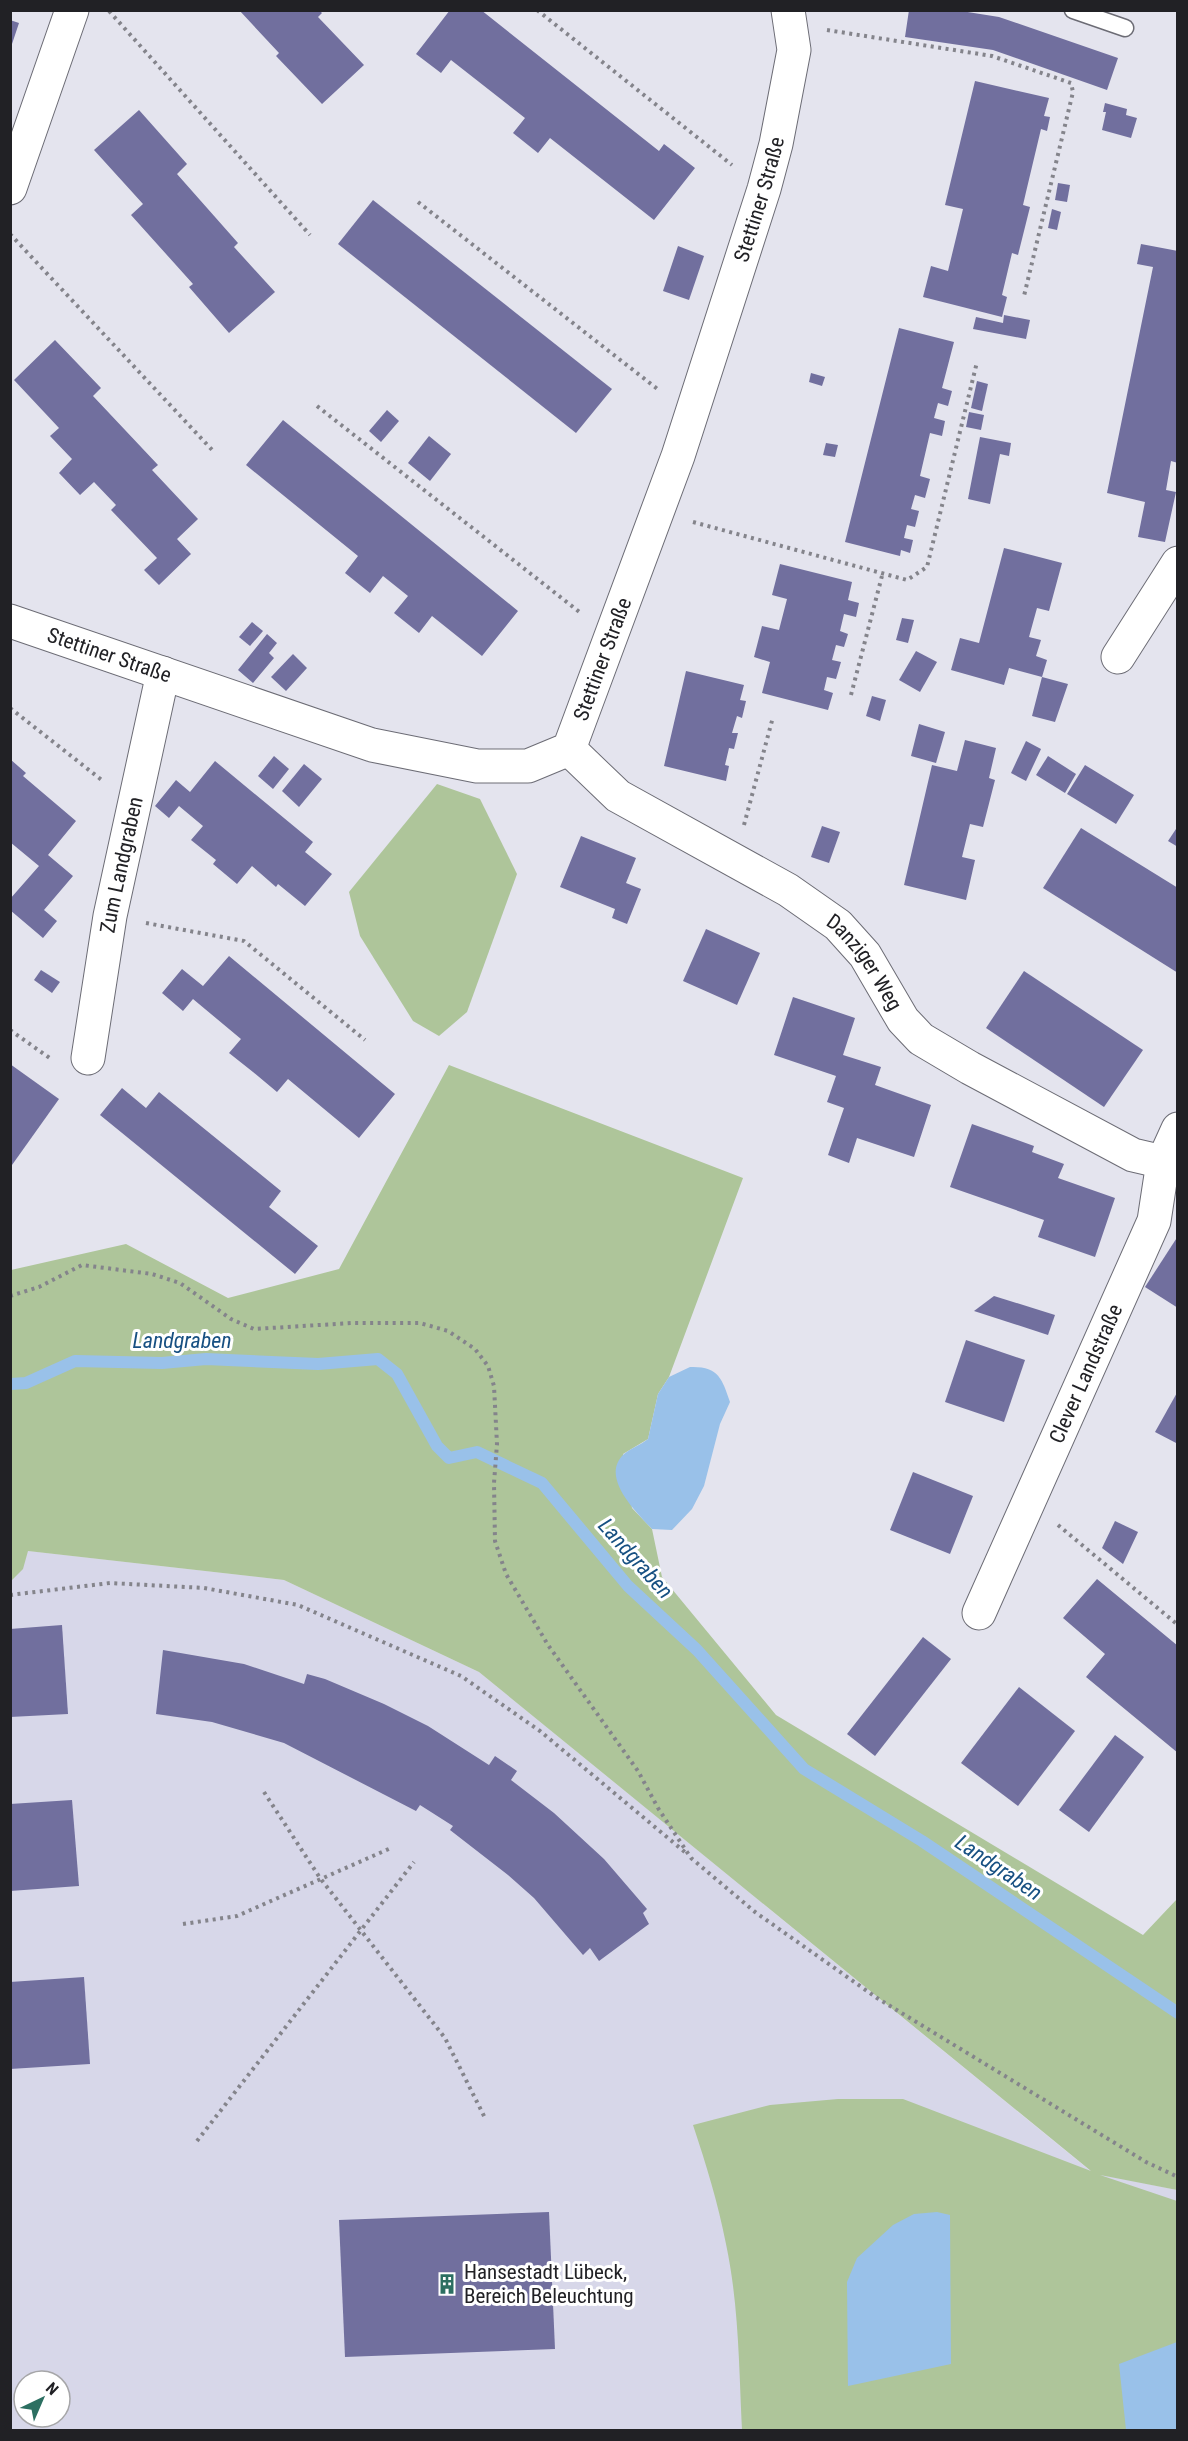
<svg xmlns="http://www.w3.org/2000/svg" width="1188" height="2441" font-family="'Roboto Condensed',sans-serif">
	<rect width="100%" height="100%" fill="#e4e4ee"/>
	<!-- built -->
	<path fill="#d7d7e9" fill-rule="evenodd" d="M 11,1549 L 284,1580 L 479,1672 L 1093,2173 L 1177,2190 L 1177,2430 L 11,2430 ZM 24,2381 L 60,2381 L 60,2417 L 24,2417 Z"/>
	<!-- green -->
	<g fill="#aec59a">
		<path d="M 437,784 L 480,799 L 517,874 L 467,1012 L 439,1036 L 413,1021 L 360,936 L 349,892 Z"/>
		<path d="M 449,1065 L 743,1178 L 669,1377 L 658,1394 L 648,1439 L 623,1454 L 632,1508 L 652,1529 L 662,1577 L 776,1715 L 1143,1935 L 1177,1899 L 1177,2190 L 1100,2175 L 1177,2201 L 1177,2430 L 742,2430 C 739,2369 739,2305 726,2244 C 718,2203 706,2164 693,2125 L 770,2105 L 838,2099 L 903,2099 L 1091,2171 L 479,1672 L 284,1580 L 28,1551 L 23,1569 L 11,1581 L 11,1270 L 126,1244 L 228,1298 L 339,1269 Z"/>
	</g>
	<!-- water -->
	<g fill="#99c1e9">
		<path d="M 690,1367 C 718,1366 722,1378 730,1402 L 720,1424 L 704,1486 L 692,1509 L 672,1530 L 652,1529 C 637,1513 599,1477 624,1454 C 631,1448 641,1445 648,1439 L 658,1394 L 669,1377 Z"/>
		<path d="M 937,2212 L 950,2215 L 951,2364 L 848,2386 L 847,2282 L 857,2258 L 893,2225 L 914,2214 Z"/>
		<path d="M 1177,2342 L 1177,2430 L 1126,2430 L 1119,2364 Z"/>
	</g>
	<g fill="none" stroke-linecap="round" stroke-linejoin="round">
		<!-- stream -->
		<path stroke="#99c1e9" stroke-width="12" d="M 10,1384 L 26,1383 L 75,1361 L 162,1363 L 206,1359 L 318,1364 L 378,1359 L 397,1374 L 437,1446 L 449,1458 L 477,1452 L 542,1483 L 628,1586 L 697,1650 L 804,1769 L 922,1841 L 1178,2013"/>
	</g>
	<!-- building -->
	<g fill="#716f9e">
		<path d="M 239,10 L 319,10 L 322,13 L 318,17 L 364,65 L 322,104 L 276,56 L 279,53 Z"/>
		<path d="M 450,10 L 481,10 L 659,151 L 664,144 L 695,168 L 654,220 L 550,138 L 538,153 L 513,133 L 525,118 L 451,60 L 441,73 L 416,54 Z"/>
		<path d="M 909,10 L 955,10 L 999,17 L 1118,58 L 1107,90 L 993,50 L 905,37 Z"/>
		<path d="M 10,20 L 19,23 L 11,47 L 10,47 Z"/>
		<path d="M 975,81 L 1049,98 L 1044,116 L 1050,117 L 1047,131 L 1041,129 L 1026,192 L 1023,205 L 1030,207 L 1018,255 L 1012,253 L 1002,295 L 1007,297 L 1002,317 L 923,297 L 931,266 L 948,271 L 963,209 L 945,205 Z"/>
		<path d="M 1105,103 L 1127,109 L 1126,115 L 1137,118 L 1131,138 L 1102,130 L 1106,112 L 1103,112 Z"/>
		<path d="M 139,110 L 187,164 L 177,174 L 238,243 L 234,247 L 275,292 L 229,333 L 189,287 L 193,284 L 131,215 L 143,204 L 94,150 Z"/>
		<path d="M 1058,183 L 1070,185 L 1067,202 L 1055,200 Z"/>
		<path d="M 373,200 L 612,389 L 576,433 L 338,244 Z"/>
		<path d="M 1052,209 L 1061,212 L 1057,230 L 1048,228 Z"/>
		<path d="M 1141,244 L 1178,251 L 1178,463 L 1171,461 L 1166,490 L 1176,492 L 1165,542 L 1138,537 L 1145,502 L 1107,493 L 1153,267 L 1137,264 Z"/>
		<path d="M 678,246 L 704,256 L 689,300 L 663,291 Z"/>
		<path d="M 1004,315 L 1030,320 L 1026,339 L 973,329 L 976,317 L 1003,323 Z"/>
		<path d="M 899,328 L 954,342 L 942,388 L 952,391 L 948,406 L 938,403 L 934,418 L 945,421 L 942,436 L 930,433 L 920,476 L 930,479 L 925,498 L 915,495 L 911,509 L 919,511 L 915,527 L 907,525 L 904,538 L 913,540 L 910,553 L 901,550 L 900,556 L 845,542 Z"/>
		<path d="M 55,340 L 101,388 L 93,396 L 158,465 L 152,470 L 198,519 L 177,539 L 191,554 L 159,585 L 144,570 L 157,558 L 111,510 L 116,505 L 94,482 L 80,495 L 59,473 L 72,459 L 50,436 L 59,428 L 14,380 Z"/>
		<path d="M 811,373 L 825,377 L 822,386 L 809,382 Z"/>
		<path d="M 977,381 L 988,384 L 982,411 L 971,408 Z"/>
		<path d="M 387,410 L 399,421 L 381,442 L 369,431 Z"/>
		<path d="M 969,412 L 984,415 L 981,430 L 966,427 Z"/>
		<path d="M 283,420 L 518,611 L 482,656 L 432,616 L 419,633 L 394,613 L 408,596 L 383,576 L 370,593 L 345,573 L 358,556 L 246,465 Z"/>
		<path d="M 429,436 L 451,454 L 430,481 L 408,463 Z"/>
		<path d="M 980,437 L 1011,443 L 1009,456 L 1000,454 L 990,504 L 968,499 Z"/>
		<path d="M 826,443 L 838,445 L 835,457 L 823,455 Z"/>
		<path d="M 1004,548 L 1062,563 L 1049,611 L 1037,608 L 1029,637 L 1041,640 L 1036,656 L 1047,660 L 1042,677 L 1068,684 L 1055,722 L 1032,716 L 1042,677 L 1009,668 L 1004,685 L 951,670 L 960,638 L 979,643 Z"/>
		<path d="M 780,564 L 852,582 L 848,600 L 859,603 L 856,617 L 844,614 L 840,631 L 848,634 L 844,647 L 836,645 L 832,660 L 841,662 L 836,679 L 827,677 L 824,690 L 833,693 L 828,710 L 762,693 L 770,662 L 754,657 L 762,626 L 779,630 L 787,599 L 772,595 Z"/>
		<path d="M 902,618 L 914,620 L 908,643 L 896,640 Z"/>
		<path d="M 252,622 L 263,631 L 250,646 L 239,637 Z"/>
		<path d="M 267,634 L 277,643 L 269,653 L 274,658 L 253,683 L 238,670 Z"/>
		<path d="M 916,651 L 937,662 L 920,692 L 899,680 Z"/>
		<path d="M 293,654 L 307,668 L 286,691 L 271,677 Z"/>
		<path d="M 686,671 L 744,685 L 740,700 L 746,701 L 742,718 L 737,716 L 732,733 L 738,733 L 734,749 L 729,748 L 725,765 L 729,766 L 726,781 L 664,766 Z"/>
		<path d="M 872,696 L 886,700 L 880,721 L 866,716 Z"/>
		<path d="M 919,724 L 945,732 L 936,763 L 911,756 Z"/>
		<path d="M 965,740 L 996,748 L 989,778 L 995,780 L 983,827 L 970,824 L 962,857 L 975,860 L 966,900 L 904,885 L 932,765 L 957,771 Z"/>
		<path d="M 1026,741 L 1041,749 L 1026,781 L 1011,773 Z"/>
		<path d="M 274,756 L 289,769 L 273,789 L 258,776 Z"/>
		<path d="M 1048,756 L 1076,774 L 1065,793 L 1036,775 Z"/>
		<path d="M 10,759 L 26,773 L 23,776 L 76,821 L 48,855 L 73,876 L 44,910 L 57,921 L 43,938 L 10,910 L 10,899 L 39,866 L 10,842 Z"/>
		<path d="M 215,761 L 313,842 L 305,852 L 332,874 L 305,906 L 278,884 L 276,887 L 252,866 L 237,884 L 213,864 L 216,860 L 191,840 L 203,826 L 179,806 L 169,818 L 155,806 L 176,780 L 190,792 Z"/>
		<path d="M 304,764 L 322,779 L 299,807 L 282,791 Z"/>
		<path d="M 1085,765 L 1134,795 L 1116,824 L 1067,794 Z"/>
		<path d="M 822,826 L 840,832 L 829,863 L 811,857 Z"/>
		<path d="M 1178,826 L 1178,847 L 1168,841 Z"/>
		<path d="M 1081,828 L 1178,888 L 1178,973 L 1043,888 Z"/>
		<path d="M 581,836 L 636,858 L 626,883 L 641,889 L 627,924 L 612,918 L 615,909 L 560,887 Z"/>
		<path d="M 706,929 L 760,953 L 737,1005 L 683,981 Z"/>
		<path d="M 229,956 L 395,1094 L 359,1138 L 288,1079 L 277,1092 L 253,1072 L 229,1053 L 241,1039 L 193,999 L 183,1011 L 162,993 L 182,969 L 203,986 Z"/>
		<path d="M 41,970 L 60,982 L 52,993 L 34,980 Z"/>
		<path d="M 1024,971 L 1143,1050 L 1104,1107 L 986,1028 Z"/>
		<path d="M 793,997 L 855,1018 L 843,1055 L 881,1067 L 875,1085 L 931,1105 L 914,1157 L 857,1138 L 849,1163 L 828,1155 L 844,1108 L 827,1102 L 836,1076 L 774,1055 Z"/>
		<path d="M 10,1064 L 59,1099 L 12,1165 L 10,1164 Z"/>
		<path d="M 122,1088 L 146,1108 L 159,1092 L 281,1191 L 269,1207 L 318,1246 L 295,1274 L 100,1115 Z"/>
		<path d="M 972,1124 L 1034,1146 L 1032,1152 L 1064,1164 L 1058,1178 L 1115,1198 L 1095,1257 L 1038,1237 L 1044,1220 L 950,1187 Z"/>
		<path d="M 1178,1236 L 1178,1308 L 1145,1287 Z"/>
		<path d="M 994,1296 L 1055,1315 L 1048,1335 L 974,1311 Z"/>
		<path d="M 966,1340 L 1025,1360 L 1004,1422 L 945,1402 Z"/>
		<path d="M 1178,1391 L 1178,1444 L 1155,1432 Z"/>
		<path d="M 913,1472 L 973,1496 L 950,1554 L 890,1530 Z"/>
		<path d="M 1115,1521 L 1138,1532 L 1123,1564 L 1102,1548 Z"/>
		<path d="M 1097,1579 L 1178,1646 L 1178,1753 L 1086,1677 L 1105,1654 L 1063,1618 Z"/>
		<path d="M 62,1625 L 68,1714 L 10,1717 L 10,1629 Z"/>
		<path d="M 923,1637 L 951,1659 L 875,1756 L 847,1734 Z"/>
		<path d="M 163,1650 L 244,1664 L 304,1684 L 307,1674 L 325,1679 L 384,1704 L 428,1726 L 489,1765 L 495,1756 L 517,1771 L 511,1780 L 554,1813 L 604,1859 L 647,1909 L 643,1913 L 649,1924 L 599,1961 L 590,1948 L 583,1955 L 534,1898 L 508,1875 L 450,1830 L 453,1826 L 420,1805 L 416,1811 L 284,1743 L 212,1722 L 156,1714 Z"/>
		<path d="M 1019,1687 L 1075,1731 L 1018,1806 L 961,1763 Z"/>
		<path d="M 1115,1735 L 1144,1757 L 1089,1832 L 1059,1810 Z"/>
		<path d="M 72,1800 L 79,1886 L 10,1891 L 10,1804 Z"/>
		<path d="M 84,1977 L 90,2064 L 10,2069 L 10,1982 Z"/>
		<path d="M 549,2212 L 555,2349 L 345,2357 L 339,2220 Z"/>
	</g>
	<g fill="none" stroke-linecap="round" stroke-linejoin="round">
		<!-- service casing -->
		<g stroke="#6c6c75" stroke-width="19">
			<path id="service" d="M 1073,10 L 1125,28"/>
		</g>
		<!-- minor casing -->
		<g stroke="#6c6c75" stroke-width="35">
			<g id="minor">
				<path d="M 10,188 L 72,10"/>
				<path id="s1" d="M 10,621 L 372,745 L 477,766 L 528,766 L 569,749 L 678,456 L 764,189 L 776,144 L 794,50 L 788,10"/>
				<path d="M 1118,657 L 1178,563"/>
				<path id="s2" d="M 569,749 L 618,796 L 788,890 L 838,925 L 865,955 L 903,1020 L 921,1039 L 970,1068 L 1133,1155 L 1163,1162"/>
				<path id="s3" d="M 88,1058 L 110,916 L 163,673"/>
				<path id="s4" d="M 979,1613 L 1154,1221 L 1163,1162 L 1178,1129"/>
			</g>
		</g>
		<!-- path -->
		<g stroke="#84848b" stroke-width="4" stroke-dasharray="3 4.5" stroke-linecap="butt">
			<path d="M 537,10 L 732,165"/>
			<path d="M 109,11 L 310,235"/>
			<path d="M 827,30 L 992,56 L 1071,83 L 1073,92 L 1024,296"/>
			<path d="M 418,202 L 660,391"/>
			<path d="M 10,234 L 215,453"/>
			<path d="M 317,406 L 582,614"/>
			<path d="M 693,522 L 907,580 L 927,567 L 977,362"/>
			<path d="M 851,695 L 883,572"/>
			<path d="M 10,708 L 103,781"/>
			<path d="M 744,825 L 773,717"/>
			<path d="M 146,923 L 244,941 L 365,1040"/>
			<path d="M 10,1030 L 51,1059"/>
			<path d="M 10,1296 L 39,1287 L 82,1265 L 152,1274 L 180,1283 L 231,1319 L 254,1329 L 352,1323 L 420,1323 L 448,1331 L 475,1349 L 488,1366 L 494,1386 L 497,1444 L 494,1483 L 495,1541 L 506,1574 L 548,1645 L 638,1771 L 658,1808 L 691,1858 L 755,1912 L 877,1998 L 1146,2162 L 1178,2177"/>
			<path d="M 1058,1525 L 1178,1625"/>
			<path d="M 10,1595 L 110,1583 L 204,1588 L 298,1605 L 461,1676 L 540,1731 L 686,1853"/>
			<path d="M 264,1792 L 320,1878 L 445,2038 L 486,2120"/>
			<path d="M 183,1924 L 237,1916 L 391,1848"/>
			<path d="M 197,2141 L 414,1862"/>
		</g>
		<!-- service -->
		<use href="#service" stroke="#fff" stroke-width="16"/>
		<!-- minor -->
		<use href="#minor" stroke="#fff" stroke-width="33"/>
	</g>
	<!-- icons -->
	<defs>
		<g id="building-bare" transform="scale(1.62)"><path d="M-4-6H4V6H1V3H-1V6H-4ZM-2.5-4.3h1.7v1.8h-1.7ZM.8-4.3h1.7v1.8H.8ZM-2.5-1h1.7V.8h-1.7ZM.8-1h1.7V.8H.8Z" fill="#2c6f61" stroke="#fff" stroke-width="2.5" paint-order="stroke"/></g>
	</defs>
	<g fill-rule="evenodd">
		<use href="#building-bare" x="447" y="2284"/>
	</g>
	<g text-anchor="middle" stroke-width="6" stroke-linejoin="round" paint-order="stroke">
		<!-- street labels -->
		<g font-size="21" fill="#212125" stroke="#fff">
			<text dy="7" stroke="none"><textPath href="#s1" startOffset="1167">Stettiner Straße</textPath></text>
			<text dy="7" stroke="none"><textPath href="#s1" startOffset="105">Stettiner Straße</textPath></text>
			<text dy="7" stroke="none"><textPath href="#s1" startOffset="681">Stettiner Straße</textPath></text>
			<text dy="7" stroke="none"><textPath href="#s3" startOffset="196">Zum Landgraben</textPath></text>
			<text dy="7" stroke="none"><textPath href="#s2" startOffset="369">Danziger Weg</textPath></text>
			<text dy="7" stroke="none"><textPath href="#s4" startOffset="262">Clever Landstraße</textPath></text>
		</g>
		<!-- poi labels -->
		<g font-size="21" fill="#212125" stroke="#fff" text-anchor="start">
			<text x="464" y="2279">Hansestadt Lübeck,<tspan x="464" dy="24">Bereich Beleuchtung</tspan></text>
		</g>
		<!-- water labels -->
		<g font-size="22" font-style="italic" fill="#175082" stroke="#fff">
			<text x="182" y="1348">Landgraben</text>
			<text transform="translate(636 1558) rotate(48)" y="8">Landgraben</text>
			<text transform="translate(999 1867) rotate(34)" y="8">Landgraben</text>
		</g>
	</g>
	<!-- border -->
	<rect width="1188" height="2441" fill="none" stroke="#212125" stroke-width="24"/>
	<!-- north arrow -->
	<g transform="translate(42 2399) rotate(44)"><circle r="28" fill="#ffffff" stroke="#a6a6a8" stroke-width="1.5"/>
	<path d="M0-4.5L10 22L0 15L-10 22Z" fill="#2c6f61"/>
	<text y="-9" font-size="16" font-weight="bold" text-anchor="middle" fill="#212125">N</text>
	</g>
</svg>
